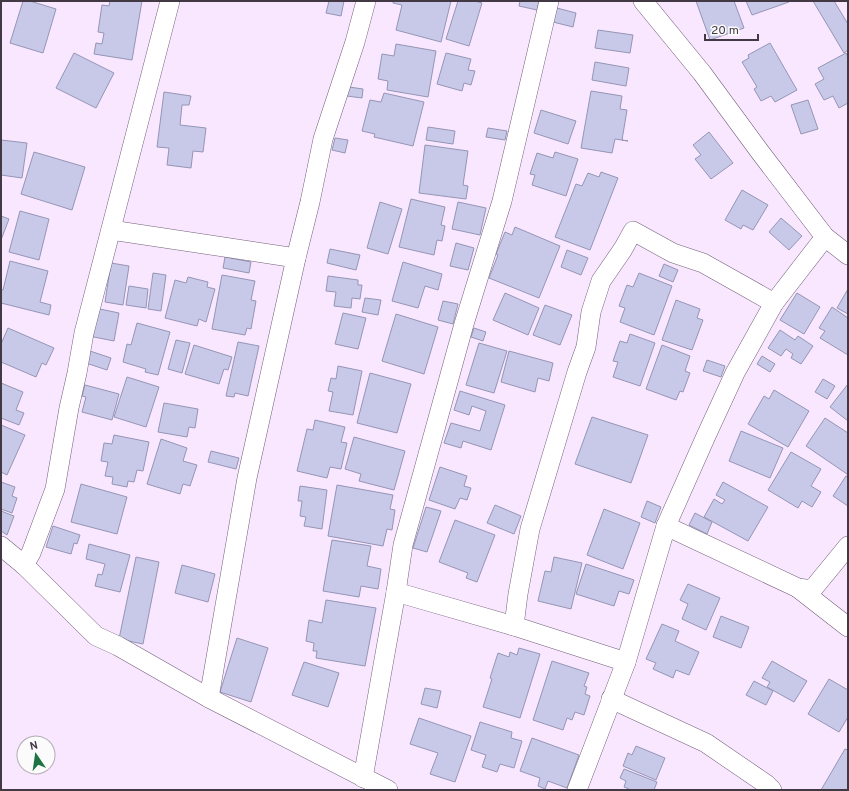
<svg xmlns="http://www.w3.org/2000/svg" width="849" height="791" font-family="Overpass,sans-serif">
	<rect width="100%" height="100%" fill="#f9e7ff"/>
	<!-- building -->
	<g fill="#c8c8e9" stroke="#9595b5">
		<path d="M 23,1 L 30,1 L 56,9 L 43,53 L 10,43 Z"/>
		<path d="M 110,1 L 142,1 L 132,60 L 94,54 L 96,43 L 102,44 L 104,33 L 98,32 L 102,5 L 109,6 Z"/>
		<path d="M 329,1 L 344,1 L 341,16 L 326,13 Z"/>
		<path d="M 393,1 L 451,1 L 441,42 L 396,30 L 402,5 L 393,3 Z"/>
		<path d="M 458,1 L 475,1 L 482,3 L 469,46 L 446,39 Z"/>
		<path d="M 520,1 L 539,1 L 537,10 L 519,6 Z"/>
		<path d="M 696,1 L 734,1 L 744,28 L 710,40 Z"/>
		<path d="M 746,1 L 789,1 L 789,2 L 752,15 Z"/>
		<path d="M 813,1 L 834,1 L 848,24 L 848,50 L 844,53 Z"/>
		<path d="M 553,7 L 576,13 L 573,27 L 549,21 Z"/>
		<path d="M 598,30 L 633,35 L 630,53 L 595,48 Z"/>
		<path d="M 770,43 L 797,90 L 775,102 L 771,96 L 761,101 L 754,89 L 757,87 L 742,62 L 749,58 L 748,55 Z"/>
		<path d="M 396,44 L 436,51 L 428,97 L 387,90 L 388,81 L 378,79 L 382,54 L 394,56 Z"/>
		<path d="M 74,53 L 114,73 L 96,108 L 56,88 Z"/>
		<path d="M 446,53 L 471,59 L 468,70 L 475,71 L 471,85 L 464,83 L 462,91 L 437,84 Z"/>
		<path d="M 846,53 L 848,57 L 848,103 L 839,108 L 833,96 L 824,100 L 815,84 L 824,79 L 818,68 Z"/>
		<path d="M 595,62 L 629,68 L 626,86 L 592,80 Z"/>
		<path d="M 349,87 L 363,89 L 362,98 L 347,96 Z"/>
		<path d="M 591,91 L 622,96 L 620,109 L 627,110 L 622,140 L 628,141 L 615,139 L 612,153 L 581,148 Z"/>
		<path d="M 164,92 L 191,96 L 189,105 L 182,105 L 180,125 L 206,128 L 203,152 L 193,151 L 191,168 L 167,165 L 169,148 L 157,147 Z"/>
		<path d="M 384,93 L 424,102 L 413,146 L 374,137 L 375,134 L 362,131 L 370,100 L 381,102 Z"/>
		<path d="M 808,100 L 818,129 L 801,134 L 791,105 Z"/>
		<path d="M 541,110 L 576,121 L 568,144 L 534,133 Z"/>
		<path d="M 428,127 L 455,131 L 453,144 L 426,140 Z"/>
		<path d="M 488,128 L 507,131 L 505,140 L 486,137 Z"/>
		<path d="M 709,132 L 733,163 L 711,179 L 695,159 L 701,155 L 693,145 Z"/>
		<path d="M 335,138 L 348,140 L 345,153 L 332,150 Z"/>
		<path d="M 1,140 L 27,143 L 22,178 L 1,175 Z"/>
		<path d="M 425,145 L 468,151 L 463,185 L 468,186 L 466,199 L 419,193 Z"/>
		<path d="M 34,152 L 85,167 L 72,210 L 21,194 Z"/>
		<path d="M 555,152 L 578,159 L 566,196 L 532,185 L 535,175 L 530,174 L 537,153 L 553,158 Z"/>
		<path d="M 601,172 L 618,178 L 590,250 L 555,237 L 576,184 L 582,186 L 588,173 L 599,177 Z"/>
		<path d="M 742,190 L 768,205 L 753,230 L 743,225 L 741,229 L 725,220 Z"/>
		<path d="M 411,199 L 445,207 L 441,225 L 445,226 L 442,241 L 437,240 L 434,255 L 399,247 Z"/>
		<path d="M 380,202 L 402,209 L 388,254 L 367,248 Z"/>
		<path d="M 458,202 L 486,208 L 480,235 L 452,229 Z"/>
		<path d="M 20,211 L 49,219 L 39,260 L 9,252 Z"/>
		<path d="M 1,216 L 9,219 L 1,240 Z"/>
		<path d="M 781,218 L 802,236 L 789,250 L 769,232 Z"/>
		<path d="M 515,227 L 560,246 L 539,298 L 489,278 L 498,255 L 496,254 L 505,232 L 512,235 Z"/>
		<path d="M 456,243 L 474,248 L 468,270 L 450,266 Z"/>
		<path d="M 330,249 L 360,255 L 356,270 L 327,263 Z"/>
		<path d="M 567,250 L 588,258 L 581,275 L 561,267 Z"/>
		<path d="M 225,257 L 251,262 L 249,273 L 223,268 Z"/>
		<path d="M 10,261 L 48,271 L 40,302 L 51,305 L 49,315 L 1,303 L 1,289 L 3,290 Z"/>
		<path d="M 403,262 L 442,274 L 438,290 L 425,286 L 418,308 L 392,301 Z"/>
		<path d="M 111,263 L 129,266 L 123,305 L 105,302 Z"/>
		<path d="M 664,264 L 678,270 L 673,282 L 659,276 Z"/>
		<path d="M 153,273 L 166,275 L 161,311 L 148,309 Z"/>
		<path d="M 639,273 L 672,286 L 654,335 L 620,322 L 625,308 L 619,306 L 627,285 L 633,287 Z"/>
		<path d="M 222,275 L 255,281 L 251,300 L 256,301 L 251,329 L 247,328 L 245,335 L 212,329 Z"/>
		<path d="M 328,276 L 358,280 L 358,285 L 362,285 L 360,299 L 352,298 L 351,308 L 334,306 L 336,292 L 326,291 Z"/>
		<path d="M 188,277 L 208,282 L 207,287 L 215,289 L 206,322 L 199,319 L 197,326 L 165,318 L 175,280 L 186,283 Z"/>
		<path d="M 129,286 L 148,289 L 146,308 L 126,305 Z"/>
		<path d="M 848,289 L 848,314 L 837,308 Z"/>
		<path d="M 505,293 L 539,308 L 528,335 L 493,320 Z"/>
		<path d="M 797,293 L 820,307 L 804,334 L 780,320 Z"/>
		<path d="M 365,298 L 381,300 L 378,315 L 362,312 Z"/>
		<path d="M 676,300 L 700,309 L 697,318 L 703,320 L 692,350 L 662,340 Z"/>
		<path d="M 443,301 L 458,304 L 453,324 L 438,320 Z"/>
		<path d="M 545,305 L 572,315 L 560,345 L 533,335 Z"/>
		<path d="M 832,307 L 848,318 L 848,355 L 820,338 L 825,331 L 819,328 Z"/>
		<path d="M 95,308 L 119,313 L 114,341 L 89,336 Z"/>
		<path d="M 343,313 L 366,318 L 358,349 L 335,344 Z"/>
		<path d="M 396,314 L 438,327 L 424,374 L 382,361 Z"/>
		<path d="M 137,323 L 170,332 L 158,375 L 145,372 L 146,369 L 123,362 L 127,344 L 131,345 Z"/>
		<path d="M 8,328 L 54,348 L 46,365 L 42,363 L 36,377 L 1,362 L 1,344 Z"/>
		<path d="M 474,328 L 486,332 L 483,341 L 471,337 Z"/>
		<path d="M 780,330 L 795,340 L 798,336 L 813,346 L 801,364 L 791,358 L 793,354 L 786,349 L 781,356 L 768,348 Z"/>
		<path d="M 630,334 L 655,343 L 640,386 L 613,377 L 618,362 L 613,361 L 620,341 L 627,343 Z"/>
		<path d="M 176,340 L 190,343 L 182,373 L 168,369 Z"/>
		<path d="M 238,342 L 259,346 L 248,396 L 235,393 L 234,397 L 226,396 Z"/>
		<path d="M 479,343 L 507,351 L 494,393 L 466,385 Z"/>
		<path d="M 194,345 L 232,357 L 228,370 L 224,369 L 219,384 L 185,374 Z"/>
		<path d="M 662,345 L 690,356 L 685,371 L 690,373 L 683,392 L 680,391 L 676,400 L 646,389 Z"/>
		<path d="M 87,350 L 111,358 L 107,370 L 83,362 Z"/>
		<path d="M 509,351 L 553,363 L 549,381 L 538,378 L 535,392 L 501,382 Z"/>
		<path d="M 762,356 L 775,364 L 770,372 L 757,364 Z"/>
		<path d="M 707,360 L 725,366 L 721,377 L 703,371 Z"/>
		<path d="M 338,366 L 362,371 L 353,415 L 329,411 L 333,392 L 328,391 L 331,378 L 336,379 Z"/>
		<path d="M 370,373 L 411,384 L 397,433 L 357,423 Z"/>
		<path d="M 127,377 L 159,387 L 146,427 L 114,417 Z"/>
		<path d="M 823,379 L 835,386 L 827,399 L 815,392 Z"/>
		<path d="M 1,383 L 23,392 L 16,410 L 24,413 L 19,425 L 1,418 Z"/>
		<path d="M 848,384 L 848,421 L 830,407 Z"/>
		<path d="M 85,385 L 119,394 L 112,420 L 82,412 L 86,397 L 82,396 Z"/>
		<path d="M 774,390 L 809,411 L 788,447 L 748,424 L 764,396 L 769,399 Z"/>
		<path d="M 460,391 L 505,405 L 491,450 L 463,441 L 461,448 L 444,443 L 451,423 L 480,431 L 486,411 L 472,406 L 469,415 L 454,410 Z"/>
		<path d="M 164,403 L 198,409 L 195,428 L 189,427 L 187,437 L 158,432 Z"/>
		<path d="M 592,417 L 648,435 L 631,483 L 575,464 Z"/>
		<path d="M 825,418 L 848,433 L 848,472 L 847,474 L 806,446 Z"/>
		<path d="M 315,420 L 345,427 L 341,442 L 347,443 L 341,469 L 330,467 L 327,478 L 297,471 L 307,429 L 313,430 Z"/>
		<path d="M 1,425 L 25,435 L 7,475 L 1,472 Z"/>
		<path d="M 741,431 L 783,448 L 770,478 L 729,461 Z"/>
		<path d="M 114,435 L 149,442 L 143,471 L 137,470 L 134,482 L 128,481 L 127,487 L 112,484 L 113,477 L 105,476 L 108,462 L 101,461 L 104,443 L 112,444 Z"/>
		<path d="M 354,437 L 405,451 L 394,490 L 359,481 L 361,474 L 345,469 Z"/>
		<path d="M 161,439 L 187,448 L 183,461 L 197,465 L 190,486 L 183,484 L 180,494 L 147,484 Z"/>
		<path d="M 211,451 L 239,458 L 236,469 L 208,462 Z"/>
		<path d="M 791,452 L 821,469 L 811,486 L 821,492 L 812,507 L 802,501 L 798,508 L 768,490 Z"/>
		<path d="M 440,467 L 467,476 L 464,486 L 471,488 L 467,500 L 460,498 L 455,509 L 429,500 Z"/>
		<path d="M 846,476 L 848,477 L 848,506 L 833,496 Z"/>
		<path d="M 1,482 L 15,487 L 12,496 L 17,498 L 12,513 L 1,509 Z"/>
		<path d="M 723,482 L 768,507 L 748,541 L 704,517 L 714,499 L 722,504 L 725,500 L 716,495 Z"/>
		<path d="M 81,484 L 127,497 L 117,534 L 71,522 Z"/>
		<path d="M 337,485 L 393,495 L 390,509 L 395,510 L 392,530 L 387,529 L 383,546 L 328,536 Z"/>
		<path d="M 300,486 L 327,490 L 322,529 L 304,526 L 306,517 L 300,516 L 302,501 L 298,501 Z"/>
		<path d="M 647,501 L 661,507 L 655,523 L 641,517 Z"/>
		<path d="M 495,505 L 521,516 L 514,534 L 487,523 Z"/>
		<path d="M 426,507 L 441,511 L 427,552 L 413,548 Z"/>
		<path d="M 604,509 L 640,523 L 623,569 L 587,555 Z"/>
		<path d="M 1,511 L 14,516 L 7,535 L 1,531 Z"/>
		<path d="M 695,513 L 712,522 L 707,534 L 689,525 Z"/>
		<path d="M 455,520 L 495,535 L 477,582 L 466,578 L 468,573 L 439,562 Z"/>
		<path d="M 53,526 L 80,535 L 77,544 L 74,543 L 71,554 L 46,547 Z"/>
		<path d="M 332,540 L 371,546 L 367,566 L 381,569 L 378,589 L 361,586 L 359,597 L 323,591 Z"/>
		<path d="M 89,544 L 130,555 L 120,592 L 95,586 L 98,574 L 102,575 L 105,564 L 86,559 Z"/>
		<path d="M 136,557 L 159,562 L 143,644 L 119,639 Z"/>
		<path d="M 554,557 L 582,563 L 571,609 L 538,601 L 545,571 L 551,572 Z"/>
		<path d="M 586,564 L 634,580 L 629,594 L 619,591 L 614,606 L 576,594 Z"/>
		<path d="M 182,565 L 215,574 L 208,602 L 175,593 Z"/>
		<path d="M 688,584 L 720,598 L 706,630 L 682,619 L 688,604 L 680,600 Z"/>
		<path d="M 326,600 L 376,608 L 365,666 L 316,658 L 317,651 L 313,651 L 314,643 L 306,641 L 309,620 L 322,623 Z"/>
		<path d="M 721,616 L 749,627 L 741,648 L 713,637 Z"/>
		<path d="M 662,624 L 679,631 L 675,641 L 699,652 L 689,675 L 676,670 L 673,678 L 653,669 L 656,663 L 646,659 Z"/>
		<path d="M 237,638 L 268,648 L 251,702 L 220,692 Z"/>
		<path d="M 519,648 L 540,654 L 520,718 L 483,707 L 492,679 L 490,678 L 498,653 L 509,657 L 510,652 L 517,655 Z"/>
		<path d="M 552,661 L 589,673 L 584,686 L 587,687 L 585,694 L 590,696 L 584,715 L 575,712 L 572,720 L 567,718 L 563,730 L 533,720 Z"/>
		<path d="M 772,661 L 807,681 L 794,702 L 767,687 L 770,682 L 762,678 Z"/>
		<path d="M 304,662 L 339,673 L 328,707 L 292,695 Z"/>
		<path d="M 829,679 L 848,690 L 848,717 L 839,732 L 808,714 Z"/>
		<path d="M 754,681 L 773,691 L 766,705 L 746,695 Z"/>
		<path d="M 425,688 L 441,691 L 437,708 L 421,704 Z"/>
		<path d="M 419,718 L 471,736 L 455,782 L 430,774 L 438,753 L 410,744 Z"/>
		<path d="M 480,722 L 512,732 L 511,738 L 522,741 L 514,768 L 500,764 L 497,772 L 482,767 L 486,755 L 471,750 Z"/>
		<path d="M 532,738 L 579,755 L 567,788 L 548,781 L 545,789 L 538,786 L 540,778 L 520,771 Z"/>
		<path d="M 636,746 L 665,758 L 656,780 L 623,766 L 628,753 L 632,755 Z"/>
		<path d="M 845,749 L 848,750 L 848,790 L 821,790 Z"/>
		<path d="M 624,769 L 657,782 L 654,790 L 629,790 L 629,789 L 624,787 L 626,781 L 620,778 Z"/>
	</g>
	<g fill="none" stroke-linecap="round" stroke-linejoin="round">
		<!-- minor casing -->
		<g stroke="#74607a" stroke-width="20">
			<g id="minor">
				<path d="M 643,1 L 702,73 L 760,152 L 825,237 L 848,255"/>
				<path d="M 111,230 L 296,258"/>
				<path d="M 666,526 L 798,588 L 812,590 L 848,546"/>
				<path d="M 1,546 L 24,565 L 96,636 L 118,646 L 209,698 L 388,790"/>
				<path d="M 24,565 L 31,553 L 55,489 L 69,408 L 77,373 L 84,333 L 170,1"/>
				<path d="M 798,588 L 848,627"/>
				<path d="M 396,592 L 514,626 L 626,662"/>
				<path d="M 514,626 L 518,594 L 530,529 L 577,372 L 586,347 L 591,312 L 601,281 L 623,249 L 633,231 L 673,253 L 703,263 L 744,286 L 774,303"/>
				<path d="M 209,698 L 247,478 L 296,258 L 310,202 L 323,139 L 355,42 L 366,1"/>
				<path d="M 611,699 L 706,743 L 766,784 L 772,790"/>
				<path d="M 363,778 L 396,592 L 403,545 L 464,324 L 502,201 L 549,1"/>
				<path d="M 577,790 L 626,662 L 666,526 L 706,436 L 735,373 L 774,303 L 825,237"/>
			</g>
		</g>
		<!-- minor -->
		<use href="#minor" stroke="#fff" stroke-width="19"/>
	</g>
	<!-- border -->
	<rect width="849" height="791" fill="none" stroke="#423944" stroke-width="4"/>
	<!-- north arrow -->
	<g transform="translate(36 755) rotate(347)"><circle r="19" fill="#fbfbfb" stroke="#b1adb2"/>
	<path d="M0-3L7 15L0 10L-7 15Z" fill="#1e7345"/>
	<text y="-6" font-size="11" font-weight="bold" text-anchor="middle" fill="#423944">N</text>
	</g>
	<!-- scale -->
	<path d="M705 34v6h53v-6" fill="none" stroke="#423944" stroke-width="2"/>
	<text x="711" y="34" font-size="12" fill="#423944" stroke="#fbfbfb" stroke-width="3" paint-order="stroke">20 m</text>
</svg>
